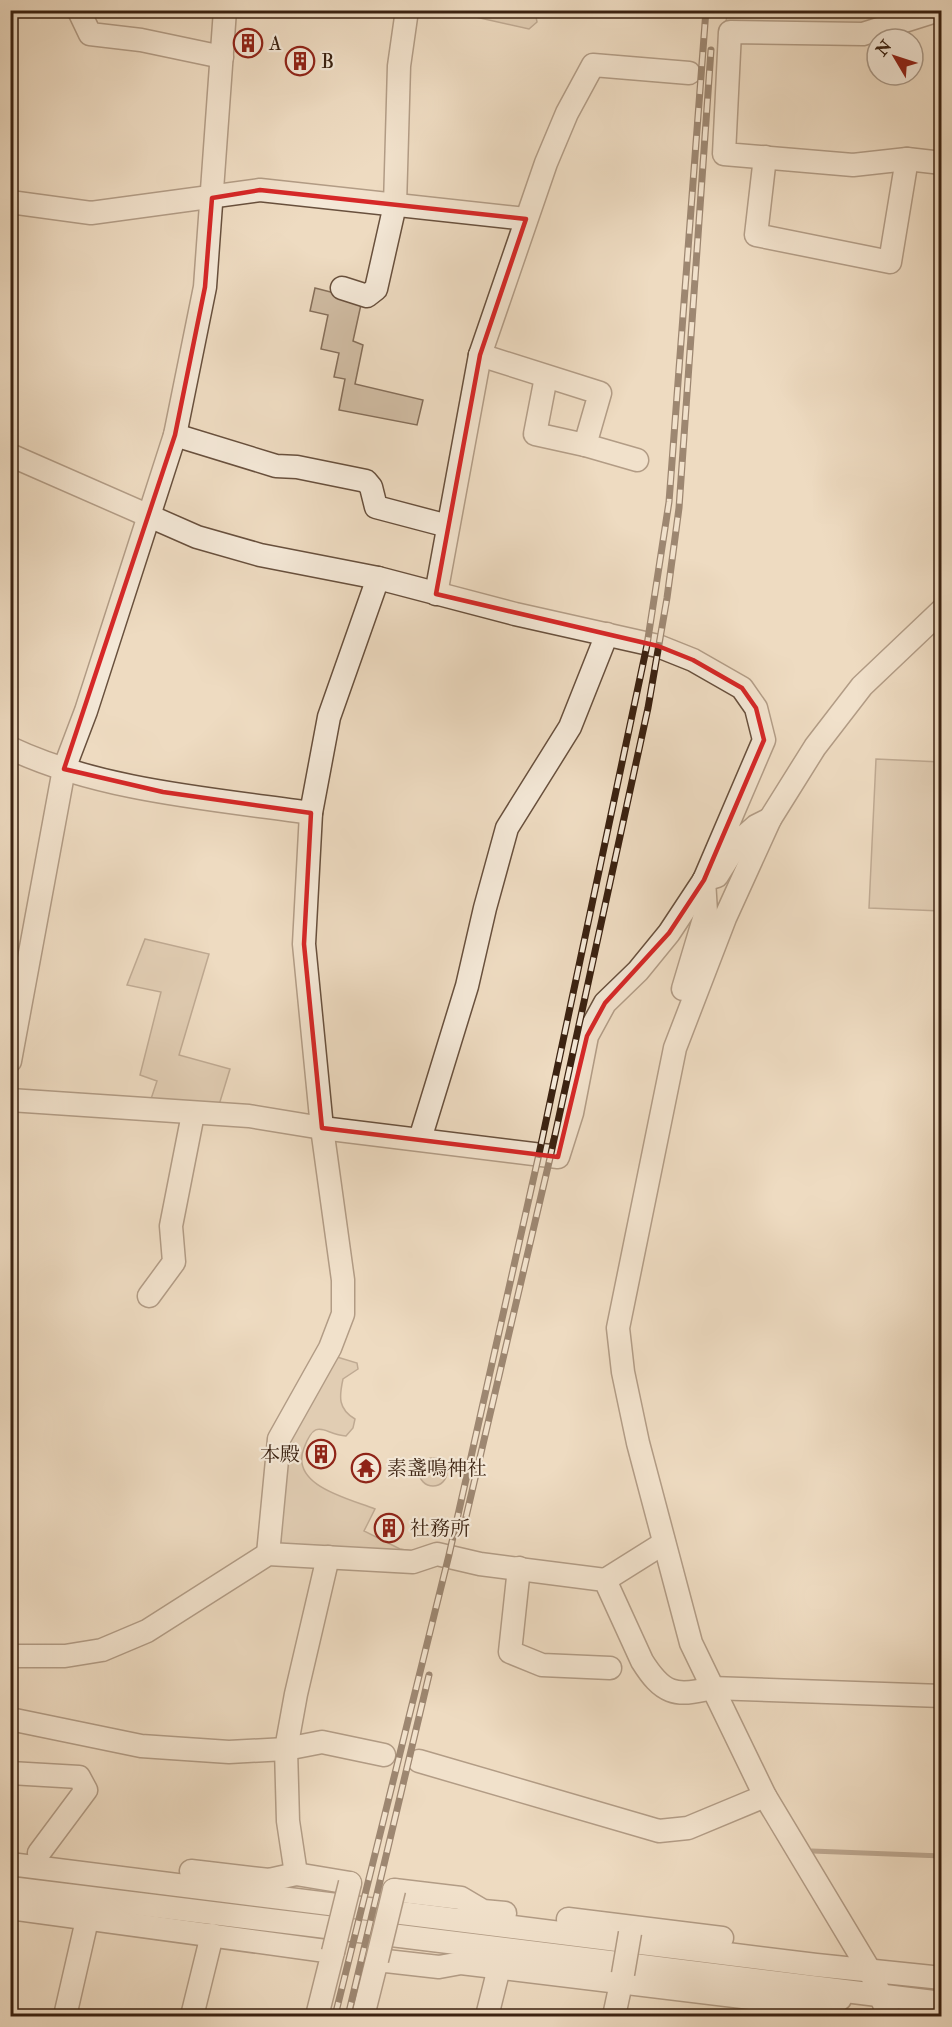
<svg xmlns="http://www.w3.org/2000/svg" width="952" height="2027" font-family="'IM FELL Double Pica','Noto Serif JP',serif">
	<rect width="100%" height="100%" fill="#eedbc1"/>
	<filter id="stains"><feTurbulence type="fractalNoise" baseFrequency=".00333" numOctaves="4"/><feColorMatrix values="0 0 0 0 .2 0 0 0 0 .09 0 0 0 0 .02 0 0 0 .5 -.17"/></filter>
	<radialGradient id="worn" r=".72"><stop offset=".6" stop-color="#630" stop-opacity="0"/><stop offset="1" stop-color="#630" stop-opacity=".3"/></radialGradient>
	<!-- green -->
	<g fill="#d0bca3" stroke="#866f5a" stroke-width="1.5">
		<path d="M 727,10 L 892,11 L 893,20 L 861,28 L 726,25 Z"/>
		<path d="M 449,11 L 535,11 L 537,22 L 529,29 Z"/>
		<path d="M 315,288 L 362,300 L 353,341 L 363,345 L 355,384 L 423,400 L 417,425 L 339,410 L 345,379 L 334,377 L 339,353 L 321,349 L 328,315 L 310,311 Z"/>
		<path d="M 876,759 L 941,762 L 941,911 L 869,908 Z"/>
		<path d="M 145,939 L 209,954 L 179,1055 L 230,1069 L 219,1105 L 151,1099 L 157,1081 L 140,1075 L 161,992 L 127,985 Z"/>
		<path d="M 337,1357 L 357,1363 L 358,1369 L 343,1379 C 339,1397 338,1409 355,1419 L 353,1428 L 346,1436 C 323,1434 316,1416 304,1448 C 289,1486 350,1499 375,1509 L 364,1531 L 400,1549 L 417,1552 L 280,1549 L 286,1439 Z"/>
		<circle cx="433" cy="1472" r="14"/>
	</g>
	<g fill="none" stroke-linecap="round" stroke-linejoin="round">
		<!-- stream -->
		<path stroke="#826b57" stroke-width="5" d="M 812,1851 L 942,1856"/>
		<!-- minor casing -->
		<g stroke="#68503d" stroke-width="25">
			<g id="minor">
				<path d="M 939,10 L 863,34 L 730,32 L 724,154 L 853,165 L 907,159 L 942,163"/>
				<path d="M 79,11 L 90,34 L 141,40 L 222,57"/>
				<path d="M 765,157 L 756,235 L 890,262 L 907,159"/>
				<path d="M 10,202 L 91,213 L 260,190 L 526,219"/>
				<path d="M 342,288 L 367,296 L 376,289 L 395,205 L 399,66 L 407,10"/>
				<path d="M 480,355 L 600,393 L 585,445 L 637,460"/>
				<path d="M 546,377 L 535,434 L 585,445"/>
				<path d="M 175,435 L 276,466 L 297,467 L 366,481 L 371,487 L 376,507 L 448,526"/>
				<path d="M 10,455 L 197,537 L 260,555 L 378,578 L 515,614 L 658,646 L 693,660 L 742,688 L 756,708 L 764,740 L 704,880 L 717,876 L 739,841 L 756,826 L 770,819"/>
				<path d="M 436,594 L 480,355 L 546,163 L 567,113 L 593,65 L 689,73"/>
				<path d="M 10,748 C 101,791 213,799 311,813"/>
				<path d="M 683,989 L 706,912 L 704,880"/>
				<path d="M 10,1061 L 64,769 L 86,711 L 175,435 L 205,287 L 225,10"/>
				<path d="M 10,1100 L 249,1116 L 322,1128 L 558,1157 L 572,1113 L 587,1036 L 605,1003 L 638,971 L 669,933 L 704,880"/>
				<path d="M 420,1139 L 467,986 L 485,908 L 507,828 L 570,727 L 607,634"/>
				<path d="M 149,1296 L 174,1262 L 171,1226 L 193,1114"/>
				<path d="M 268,1554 L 279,1439 L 330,1348 L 343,1314 L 343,1280 L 322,1128 L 304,944 L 311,813 L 329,717 L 378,578"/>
				<path d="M 519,1568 L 510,1652 L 542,1665 L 610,1668"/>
				<path d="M 605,1580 L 664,1543"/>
				<path d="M 10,1656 L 65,1656 L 102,1650 L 147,1631 L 268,1554 L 413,1562 L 437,1554 L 480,1564 L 605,1580 L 642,1661 C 662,1693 675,1698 711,1688 L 942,1696"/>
				<path d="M 10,1719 L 141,1746 L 229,1752 L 286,1749 L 322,1742 L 384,1755"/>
				<path d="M 419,1761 L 659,1831 L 688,1828 L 765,1796"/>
				<path d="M 10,1773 L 79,1777 L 86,1790 L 39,1853"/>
				<path d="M 10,1864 L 816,1965 L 942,1978"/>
				<path d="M 191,1871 L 269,1880 L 296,1874 L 350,1883"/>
				<path d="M 296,1874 L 288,1821 L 286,1749 L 296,1694 L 328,1557"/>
				<path d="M 10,1888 L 942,2003"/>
				<path d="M 394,1890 L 461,1898 L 483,1911 L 505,1913"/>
				<path d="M 10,1908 L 333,1952 L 317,2016"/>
				<path d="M 568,1919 L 722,1938"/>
				<path d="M 65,2016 L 87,1920"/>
				<path d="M 192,2016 L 212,1935"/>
				<path d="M 363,2016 L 377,1960 L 439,1967 L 461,1963 L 784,2002 L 827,2005 L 840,1999"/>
				<path d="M 487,2016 L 499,1968"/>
				<path d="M 614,2016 L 623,1974"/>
				<path d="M 889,2016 L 870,1971 L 765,1796 L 691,1643 L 638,1443 L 623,1372 L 618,1328 L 675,1048 L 725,918 L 770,819 L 815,747 L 862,686 L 942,610"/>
			</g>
		</g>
		<!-- minor -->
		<use href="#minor" stroke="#f4e8d7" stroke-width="22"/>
		<!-- rail casing -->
		<g stroke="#3b2211" stroke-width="7">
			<g id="rail">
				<path d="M 466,1517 L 550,1158 L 648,708 L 667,598 L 679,508 L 711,50"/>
				<path d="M 335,2016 L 449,1555 L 539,1154 L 647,645 L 669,502 L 706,10"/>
				<path d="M 348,2016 L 429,1675"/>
			</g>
		</g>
		<!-- rail -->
		<use href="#rail" stroke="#f4e8d7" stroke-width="4.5" stroke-dasharray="14" stroke-linecap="butt"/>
		<!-- minor-bridge casing -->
		<g stroke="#68503d" stroke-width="25" stroke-linecap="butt">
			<g id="minor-bridge">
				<path d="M 333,1952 L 350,1883"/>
				<path d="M 377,1960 L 394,1890"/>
				<path d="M 623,1974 L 630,1933"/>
			</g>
		</g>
		<!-- minor-bridge -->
		<use href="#minor-bridge" stroke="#f4e8d7" stroke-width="22"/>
	</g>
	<!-- marked area -->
	<path d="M0 0H952V2027H0ZM 260,190 L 526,219 L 480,355 L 436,594 L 658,646 L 693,660 L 742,688 L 756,708 L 764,740 L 704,880 L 669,933 L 605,1003 L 587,1036 L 558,1157 L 322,1128 L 304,944 L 311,813 L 163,792 L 64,769 L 175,435 L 205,287 L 212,198 Z" fill="#eedbc1" fill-opacity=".55" fill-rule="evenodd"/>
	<path fill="none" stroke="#d62828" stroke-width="4.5" stroke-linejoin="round" d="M 260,190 L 526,219 L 480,355 L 436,594 L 658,646 L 693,660 L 742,688 L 756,708 L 764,740 L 704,880 L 669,933 L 605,1003 L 587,1036 L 558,1157 L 322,1128 L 304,944 L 311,813 L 163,792 L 64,769 L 175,435 L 205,287 L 212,198 Z"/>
	<!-- icons -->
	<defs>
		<g id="building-ring" transform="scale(1.5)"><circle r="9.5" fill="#f4e8d7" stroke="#8f2418" stroke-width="1.5"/><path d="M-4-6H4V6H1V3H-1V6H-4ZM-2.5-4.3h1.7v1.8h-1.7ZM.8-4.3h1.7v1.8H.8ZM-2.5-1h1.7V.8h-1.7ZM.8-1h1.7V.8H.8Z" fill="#8f2418"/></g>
		<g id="temple-ring" transform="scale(1.5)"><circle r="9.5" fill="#f4e8d7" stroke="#8f2418" stroke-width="1.5"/><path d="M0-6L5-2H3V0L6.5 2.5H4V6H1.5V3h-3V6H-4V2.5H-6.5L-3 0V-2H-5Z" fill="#8f2418"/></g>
	</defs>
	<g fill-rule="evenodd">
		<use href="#building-ring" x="248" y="43"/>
		<use href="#building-ring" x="300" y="61"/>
		<use href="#building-ring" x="321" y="1454"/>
		<use href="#temple-ring" x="366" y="1468"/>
		<use href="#building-ring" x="389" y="1528"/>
	</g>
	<g text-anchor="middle" stroke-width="4.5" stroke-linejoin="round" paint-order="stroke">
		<!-- poi labels -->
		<g font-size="20" fill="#3b2211" stroke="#f4e8d7" text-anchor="start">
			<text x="269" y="50">A</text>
			<text x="321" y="68">B</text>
			<text x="300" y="1461" text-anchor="end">本殿</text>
			<text x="387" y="1475">素盞鳴神社</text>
			<text x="410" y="1535">社務所</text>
		</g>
	</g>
	<!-- margin -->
	<rect width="952" height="2027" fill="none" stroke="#eedbc1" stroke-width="36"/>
	<rect x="12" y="12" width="928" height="2003" fill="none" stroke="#3b2211" stroke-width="3"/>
	<rect x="18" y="18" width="916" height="1991" fill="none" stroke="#3b2211" stroke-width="1.5"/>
	<!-- north arrow -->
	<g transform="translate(895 57) rotate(309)"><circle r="28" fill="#f4e8d7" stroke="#aa9988" stroke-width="1.5"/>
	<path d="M0-4.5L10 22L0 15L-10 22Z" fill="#8f2418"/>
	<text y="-9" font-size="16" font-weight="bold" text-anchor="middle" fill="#3b2211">N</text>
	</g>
	<rect width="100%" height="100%" filter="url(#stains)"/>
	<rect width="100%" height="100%" fill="url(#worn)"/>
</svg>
